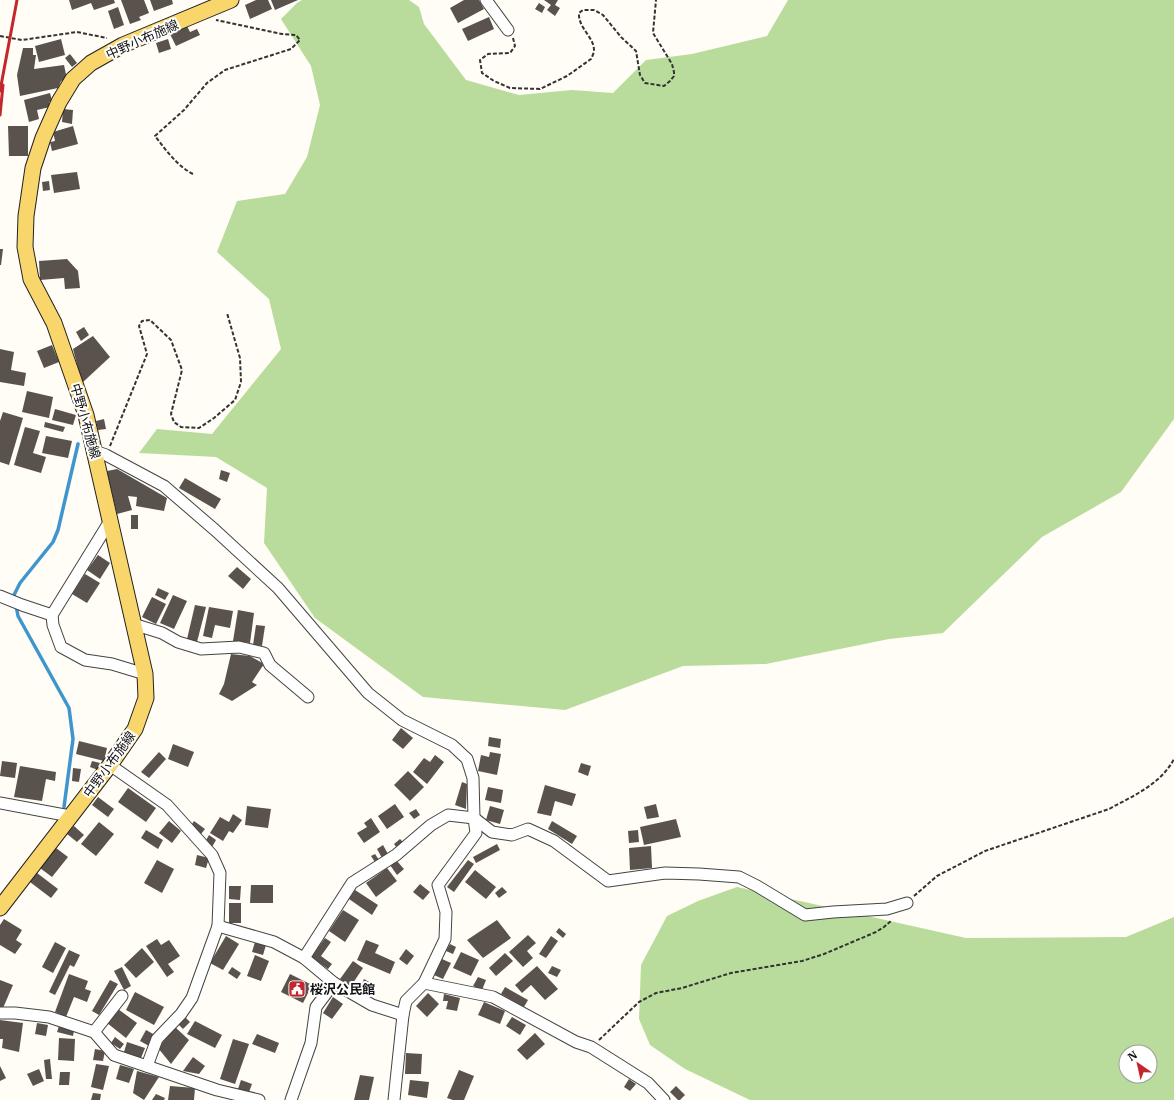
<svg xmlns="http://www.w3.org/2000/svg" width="1174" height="1100" font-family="'IBM Plex Serif','Noto Sans JP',serif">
	<rect width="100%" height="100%" fill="#fffdf5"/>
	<!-- forest -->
	<g fill="#b9dc9c" fill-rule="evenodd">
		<path d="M 302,0 L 409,0 L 419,7 L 424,24 L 466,80 L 519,95 L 572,90 L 613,93 L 646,60 L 692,54 L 767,36 L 788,0 L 1174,0 L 1174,419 L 1121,492 L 1042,537 L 943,633 L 889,639 L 766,664 L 683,666 L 565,710 L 423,697 L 315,618 L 264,543 L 267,488 L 216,457 L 139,453 L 157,429 L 212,434 L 281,349 L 269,299 L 217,252 L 237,201 L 285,194 L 307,157 L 320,105 L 311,66 L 281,19 L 297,3 Z"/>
		<path d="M 737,887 L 966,938 L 1126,937 L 1174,917 L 1174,1100 L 750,1100 L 685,1069 L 650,1045 L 639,1019 L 641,965 L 667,916 L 698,901 ZM 1126,1052 L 1150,1052 L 1150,1076 L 1126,1076 Z"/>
	</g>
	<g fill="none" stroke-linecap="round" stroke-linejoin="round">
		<!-- stream -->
		<path stroke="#3f96cf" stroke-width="3.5" d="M 64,807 L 73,739 L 69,708 L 18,616 L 14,595 L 20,583 L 53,542 L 58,530 L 78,444"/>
	</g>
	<!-- building -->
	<g fill="#5a524d">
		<path d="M 69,0 L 114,0 L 115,3 L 94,10 L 91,3 L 72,10 Z"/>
		<path d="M 121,0 L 144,0 L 149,13 L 139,17 L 141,20 L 130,24 Z"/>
		<path d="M 150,0 L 172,0 L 173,4 L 154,11 Z"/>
		<path d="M 256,0 L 268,0 L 272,9 L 250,19 L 245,5 Z"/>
		<path d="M 271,0 L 298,0 L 275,10 Z"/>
		<path d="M 464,0 L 479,0 L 484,9 L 458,23 L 450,8 Z"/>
		<path d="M 544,0 L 558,0 L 555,5 L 560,8 L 555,16 L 547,10 L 551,5 Z"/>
		<path d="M 539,3 L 545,7 L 542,13 L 535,9 Z"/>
		<path d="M 118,7 L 124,25 L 114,29 L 108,11 Z"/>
		<path d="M 489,17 L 494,29 L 468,41 L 462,29 Z"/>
		<path d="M 187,26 L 190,32 L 197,29 L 200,35 L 176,46 L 170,34 Z"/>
		<path d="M 61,39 L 65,55 L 39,62 L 35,46 Z"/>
		<path d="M 168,39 L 171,49 L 159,53 L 156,43 Z"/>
		<path d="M 23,48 L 33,48 L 33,55 L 36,55 L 34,69 L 64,65 L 67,79 L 61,81 L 58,88 L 20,96 L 17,75 Z"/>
		<path d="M 70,54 L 77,63 L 72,67 L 65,58 Z"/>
		<path d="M 50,93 L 52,101 L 49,102 L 50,107 L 37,110 L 39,119 L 29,122 L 24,100 Z"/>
		<path d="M 63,109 L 73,110 L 72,124 L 62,122 Z"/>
		<path d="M 8,126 L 28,126 L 28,156 L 9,156 Z"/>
		<path d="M 73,126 L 78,144 L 52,151 L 50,142 L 55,141 L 53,132 Z"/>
		<path d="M 77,172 L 80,189 L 54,193 L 51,175 Z"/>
		<path d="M 49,181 L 50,190 L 43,191 L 42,182 Z"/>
		<path d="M 0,249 L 3,249 L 1,265 L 0,265 Z"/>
		<path d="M 67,259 L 78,271 L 80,288 L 65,289 L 64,278 L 40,280 L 39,261 Z"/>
		<path d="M 84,327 L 89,335 L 81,341 L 76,332 Z"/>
		<path d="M 93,336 L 110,357 L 82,383 L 73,349 Z"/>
		<path d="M 52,345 L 59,362 L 44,368 L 37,351 Z"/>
		<path d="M 0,349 L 14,352 L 11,370 L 26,373 L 24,386 L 0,382 Z"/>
		<path d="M 27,391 L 53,397 L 49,418 L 22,412 Z"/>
		<path d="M 55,409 L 76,415 L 73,425 L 52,420 Z"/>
		<path d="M 3,412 L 23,418 L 9,465 L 0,462 L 0,421 Z"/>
		<path d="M 104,419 L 106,429 L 98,430 L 96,421 Z"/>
		<path d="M 45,422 L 65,427 L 63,432 L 44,427 Z"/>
		<path d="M 25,427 L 40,431 L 33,453 L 46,457 L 41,473 L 14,465 Z"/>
		<path d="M 46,436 L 72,441 L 68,458 L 42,453 Z"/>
		<path d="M 117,469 L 167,498 L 164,511 L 136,506 L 137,497 L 128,496 L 132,510 L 117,514 L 107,471 Z"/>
		<path d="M 221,470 L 230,473 L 227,482 L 219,479 Z"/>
		<path d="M 185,478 L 221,499 L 215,509 L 179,488 Z"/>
		<rect x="131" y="515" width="7" height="14"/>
		<path d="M 98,555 L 110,563 L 100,579 L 87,570 Z"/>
		<path d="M 237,567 L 251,579 L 243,589 L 228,576 Z"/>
		<path d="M 85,574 L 100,583 L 87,603 L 72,594 Z"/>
		<path d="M 158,588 L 169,593 L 165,600 L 155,595 Z"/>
		<path d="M 173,595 L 187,601 L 174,629 L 160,623 Z"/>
		<path d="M 152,597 L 166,604 L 156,624 L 142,617 Z"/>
		<path d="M 195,605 L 206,607 L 197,642 L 187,639 Z"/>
		<path d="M 209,607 L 233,611 L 230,628 L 215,625 L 212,638 L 203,636 Z"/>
		<path d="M 238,610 L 254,613 L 250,643 L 233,641 Z"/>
		<path d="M 256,625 L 265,626 L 262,646 L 253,645 Z"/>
		<path d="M 231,654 L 250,656 L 264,664 L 252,682 L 257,685 L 232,701 L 219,694 L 224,684 Z"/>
		<path d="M 401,728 L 413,738 L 403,749 L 392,740 Z"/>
		<path d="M 489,737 L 501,739 L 500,748 L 488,746 Z"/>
		<path d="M 79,741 L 107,748 L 104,761 L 76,754 Z"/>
		<path d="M 173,744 L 194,752 L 188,767 L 168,759 Z"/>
		<path d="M 159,752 L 166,759 L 149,778 L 141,772 Z"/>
		<path d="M 490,752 L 501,754 L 497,775 L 478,771 L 481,755 L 489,757 Z"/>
		<path d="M 435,755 L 444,762 L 427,784 L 413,772 L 424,758 L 430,762 Z"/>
		<path d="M 2,761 L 17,763 L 15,778 L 0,776 Z"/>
		<path d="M 92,761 L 100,763 L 98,770 L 90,767 Z"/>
		<path d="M 581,763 L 591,766 L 588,776 L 578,772 Z"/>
		<path d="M 20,766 L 56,772 L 55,781 L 46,779 L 42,801 L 14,797 Z"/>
		<path d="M 73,768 L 81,769 L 79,782 L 72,781 Z"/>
		<path d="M 408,771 L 424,787 L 410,801 L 394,785 Z"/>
		<path d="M 462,782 L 467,784 L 466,809 L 455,805 Z"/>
		<path d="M 545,785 L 576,794 L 572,806 L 555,801 L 551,816 L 537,813 Z"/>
		<path d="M 488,787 L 503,790 L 501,803 L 485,800 Z"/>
		<path d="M 128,788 L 156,808 L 146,822 L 118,802 Z"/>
		<path d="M 98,797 L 114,809 L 108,817 L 92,805 Z"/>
		<path d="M 395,804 L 404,817 L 387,829 L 378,816 Z"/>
		<path d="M 656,804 L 659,817 L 647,819 L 644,807 Z"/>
		<path d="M 247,806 L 271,809 L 268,828 L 245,825 Z"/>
		<path d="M 490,806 L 504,810 L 500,824 L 486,820 Z"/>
		<path d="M 416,809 L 420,815 L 414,819 L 409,813 Z"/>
		<path d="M 233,814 L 242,820 L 233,833 L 229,831 L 223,841 L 210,833 L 220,817 L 229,822 Z"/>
		<path d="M 371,818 L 380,832 L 364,843 L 357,833 L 367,827 L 364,823 Z"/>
		<path d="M 676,819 L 681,837 L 644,845 L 640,827 Z"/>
		<path d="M 169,821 L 181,831 L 172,843 L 159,833 Z"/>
		<path d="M 194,821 L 205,829 L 201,834 L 190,827 Z"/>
		<path d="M 552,821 L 577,836 L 572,844 L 548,829 Z"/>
		<path d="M 99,822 L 114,834 L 96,856 L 81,844 Z"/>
		<path d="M 74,826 L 84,835 L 77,842 L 67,834 Z"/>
		<path d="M 146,830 L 163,840 L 158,849 L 141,838 Z"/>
		<path d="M 638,830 L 639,842 L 629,843 L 628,831 Z"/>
		<path d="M 209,835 L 216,840 L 212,847 L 205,842 Z"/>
		<path d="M 400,839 L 404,843 L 397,848 L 394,844 Z"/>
		<path d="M 497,844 L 500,850 L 476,863 L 473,857 Z"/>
		<path d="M 383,845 L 388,854 L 382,858 L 377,849 Z"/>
		<path d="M 651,846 L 652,868 L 630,870 L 629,848 Z"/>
		<path d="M 56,848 L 68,857 L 52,877 L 40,868 Z"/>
		<path d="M 375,854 L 379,860 L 375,862 L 371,856 Z"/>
		<path d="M 197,855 L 209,858 L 206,868 L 195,865 Z"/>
		<path d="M 157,860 L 174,869 L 162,893 L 144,883 Z"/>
		<path d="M 396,860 L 404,869 L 397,875 L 390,865 Z"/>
		<path d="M 468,860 L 474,864 L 454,892 L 447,887 Z"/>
		<path d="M 387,868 L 397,881 L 376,897 L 366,883 Z"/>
		<path d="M 475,870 L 496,887 L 486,899 L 465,882 Z"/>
		<path d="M 37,873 L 58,889 L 51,898 L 30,882 Z"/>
		<path d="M 420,884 L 430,892 L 423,900 L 413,892 Z"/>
		<path d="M 251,885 L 273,885 L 273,903 L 250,903 Z"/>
		<path d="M 229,886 L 241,886 L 240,900 L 229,899 Z"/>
		<path d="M 502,887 L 507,892 L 499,898 L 495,893 Z"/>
		<path d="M 355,890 L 378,905 L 372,915 L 349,899 Z"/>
		<rect x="229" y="903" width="12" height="20"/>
		<path d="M 343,910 L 359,920 L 345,942 L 329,931 Z"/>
		<path d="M 4,919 L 22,930 L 16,940 L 22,944 L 15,954 L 0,945 L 0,925 Z"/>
		<path d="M 497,920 L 511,938 L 483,958 L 467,940 Z"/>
		<path d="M 559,928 L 566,934 L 563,938 L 556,932 Z"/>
		<path d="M 528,935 L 536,943 L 527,951 L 533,958 L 523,967 L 509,952 Z"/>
		<path d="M 226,936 L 239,944 L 223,970 L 210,963 Z"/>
		<path d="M 551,936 L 558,941 L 546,958 L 539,954 Z"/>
		<path d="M 325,938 L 331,942 L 321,956 L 332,964 L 328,969 L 311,957 Z"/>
		<path d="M 157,939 L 161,945 L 169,940 L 180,956 L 168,964 L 174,972 L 167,977 L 146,946 Z"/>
		<path d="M 366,940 L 379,945 L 375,953 L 395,962 L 390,974 L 357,960 Z"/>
		<path d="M 55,942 L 66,948 L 53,973 L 42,967 Z"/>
		<path d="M 255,942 L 266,945 L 263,955 L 252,952 Z"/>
		<path d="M 450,944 L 456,947 L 453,954 L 446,951 Z"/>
		<path d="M 142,948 L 154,962 L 136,978 L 124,965 Z"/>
		<path d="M 406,949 L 414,956 L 407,965 L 399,959 Z"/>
		<path d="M 69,950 L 80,955 L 74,967 L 70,965 L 55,995 L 49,992 Z"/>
		<path d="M 461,952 L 479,960 L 471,976 L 453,968 Z"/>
		<path d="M 505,953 L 513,961 L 496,976 L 489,968 Z"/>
		<path d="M 255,955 L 269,961 L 261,981 L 247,976 Z"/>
		<path d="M 442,959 L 451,963 L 443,979 L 434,975 Z"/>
		<path d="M 353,961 L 363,968 L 351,986 L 340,979 Z"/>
		<path d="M 537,966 L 558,989 L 545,1000 L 531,985 L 522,993 L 515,985 Z"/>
		<path d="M 552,966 L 561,970 L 557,977 L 548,973 Z"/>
		<path d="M 122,967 L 131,986 L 124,990 L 114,971 Z"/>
		<path d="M 232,967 L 241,973 L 237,979 L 228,973 Z"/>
		<path d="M 69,974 L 88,981 L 85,989 L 91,991 L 87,1002 L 74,997 L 66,1017 L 55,1012 Z"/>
		<path d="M 290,974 L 312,985 L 303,1003 L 281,992 Z"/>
		<path d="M 478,977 L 486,980 L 482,990 L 473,986 Z"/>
		<path d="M 364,979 L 376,986 L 370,998 L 358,992 Z"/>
		<path d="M 0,980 L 13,985 L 3,1008 L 0,1007 Z"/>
		<path d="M 110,980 L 118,984 L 99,1015 L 92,1011 Z"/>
		<path d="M 505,987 L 528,1000 L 524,1007 L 501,994 Z"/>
		<path d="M 135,992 L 164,1007 L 154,1025 L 126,1010 Z"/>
		<path d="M 428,993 L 439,1004 L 427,1017 L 416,1006 Z"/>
		<path d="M 444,994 L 460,998 L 457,1011 L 446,1009 L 448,1001 L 443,1001 Z"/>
		<path d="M 333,997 L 343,1004 L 332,1019 L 323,1013 Z"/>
		<path d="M 484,1002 L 505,1011 L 500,1024 L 478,1015 Z"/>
		<path d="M 118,1009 L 137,1023 L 126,1038 L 107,1023 Z"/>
		<path d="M 185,1017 L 190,1022 L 183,1029 L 178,1024 Z"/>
		<path d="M 512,1017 L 526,1025 L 520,1035 L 506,1026 Z"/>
		<path d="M 0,1020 L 23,1023 L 19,1052 L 2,1048 L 3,1039 L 0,1039 Z"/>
		<path d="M 195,1021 L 222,1035 L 215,1048 L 187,1034 Z"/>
		<path d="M 37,1023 L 48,1025 L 46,1036 L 35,1034 Z"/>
		<path d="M 59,1026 L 74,1031 L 73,1036 L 57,1032 Z"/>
		<path d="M 175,1027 L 189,1040 L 171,1064 L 158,1048 Z"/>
		<path d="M 146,1030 L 155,1035 L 149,1046 L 140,1041 Z"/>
		<path d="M 535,1033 L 545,1044 L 527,1060 L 517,1050 Z"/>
		<path d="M 257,1034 L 279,1043 L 275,1053 L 252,1044 Z"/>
		<path d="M 115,1037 L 124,1044 L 120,1049 L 111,1043 Z"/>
		<path d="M 59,1038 L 75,1039 L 74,1061 L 58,1060 Z"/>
		<path d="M 233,1039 L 249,1044 L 235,1084 L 220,1079 Z"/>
		<path d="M 127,1042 L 145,1048 L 141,1058 L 124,1052 Z"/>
		<path d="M 95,1049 L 105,1051 L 103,1061 L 93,1060 Z"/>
		<path d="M 406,1053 L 422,1054 L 421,1074 L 405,1074 Z"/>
		<path d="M 193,1057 L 205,1066 L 199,1074 L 183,1071 Z"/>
		<path d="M 50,1059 L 52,1079 L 46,1079 L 44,1060 Z"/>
		<path d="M 96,1064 L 109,1066 L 103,1090 L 91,1087 Z"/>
		<path d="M 120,1065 L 134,1069 L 129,1083 L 116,1079 Z"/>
		<path d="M 0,1066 L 6,1078 L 0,1081 Z"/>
		<path d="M 39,1069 L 44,1081 L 33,1086 L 27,1074 Z"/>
		<path d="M 459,1070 L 474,1076 L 464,1100 L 453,1100 L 447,1098 Z"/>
		<path d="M 137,1071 L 159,1077 L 144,1100 L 133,1093 Z"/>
		<path d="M 60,1072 L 70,1072 L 69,1085 L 59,1085 Z"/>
		<path d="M 360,1075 L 374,1077 L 369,1100 L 354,1100 Z"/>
		<path d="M 629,1079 L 636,1084 L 630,1091 L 624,1087 Z"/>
		<path d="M 241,1080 L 252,1084 L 249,1092 L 238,1089 Z"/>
		<path d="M 410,1080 L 429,1082 L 427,1098 L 408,1095 Z"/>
		<path d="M 170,1086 L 195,1088 L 194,1100 L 168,1100 Z"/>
		<path d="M 676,1086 L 685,1095 L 680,1100 L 678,1100 L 670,1092 Z"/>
		<path d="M 93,1093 L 101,1094 L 100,1100 L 91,1100 Z"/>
		<path d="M 156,1094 L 165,1098 L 164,1100 L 152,1100 Z"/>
	</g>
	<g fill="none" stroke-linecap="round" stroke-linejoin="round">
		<!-- minor casing -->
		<g stroke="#444" stroke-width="13">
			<g id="minor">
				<path d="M 486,0 L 508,30"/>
				<path d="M 95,451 L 106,455 L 164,486 L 215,530 L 278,588 L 368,693 L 402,720 L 452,745 L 467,759 L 473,778 L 474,818 L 476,833 L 438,885 L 446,912 L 445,939 L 424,983 L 406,1001 L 403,1015 L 394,1100"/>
				<path d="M 0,596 L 22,605 L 52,615 L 53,625 L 61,647 L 85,660 L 112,664 L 145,674"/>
				<path d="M 52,615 L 110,521"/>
				<path d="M 133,624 L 162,633 L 178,642 L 201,649 L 239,647 L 264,653 L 270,665 L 308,697"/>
				<path d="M 110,765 L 167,805 L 212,855 L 220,873 L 218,926 L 274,942 L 304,958 L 334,983 L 372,1005 L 403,1015"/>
				<path d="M 0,803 L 70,816"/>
				<path d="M 304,958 L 352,883 L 396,855 L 431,825 L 448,815 L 474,818 L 492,832 L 512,835 L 528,829 L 554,841 L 608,881 L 665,873 L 699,874 L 739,877 L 757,886 L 805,915 L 833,912 L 887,909 L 907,903"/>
				<path d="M 424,983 L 493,997 L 576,1042 L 591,1047 L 648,1083 L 664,1100"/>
				<path d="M 0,1013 L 15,1013 L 49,1017 L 94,1032 L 114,1055 L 217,1090 L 259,1100"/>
				<path d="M 94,1032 L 122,996"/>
				<path d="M 147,1066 L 157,1039 L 181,1014 L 192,998 L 218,926"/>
				<path d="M 291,1100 L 311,1043 L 316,1007 L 334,983"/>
			</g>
		</g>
		<!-- major casing -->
		<g stroke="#222" stroke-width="17">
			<path id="major" d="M 0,908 L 110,765 L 135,729 L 146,698 L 145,674 L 86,415 L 54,323 L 31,279 L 25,247 L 26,216 L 33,168 L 43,138 L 59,102 L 73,79 L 91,63 L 123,45 L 231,0"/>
		</g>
		<!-- path -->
		<g stroke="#333" stroke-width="2" stroke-dasharray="4 2" stroke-linecap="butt">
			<path d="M 0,36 L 22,40 L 77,32 L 107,38"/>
			<path d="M 513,38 L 515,46 L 510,53 L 488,54 L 480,60 L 482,73 L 494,81 L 510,88 L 540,89 L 567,76 L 591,59 C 592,57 594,53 594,50 C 594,37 578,28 579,13 L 583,10 L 594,10 L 603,15 L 621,37 L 636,51 L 640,75 L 645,83 L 664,86 L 670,81 L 674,76 L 674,72 L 672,64 L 653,33 L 656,0"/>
			<path d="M 193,174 C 177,166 166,150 155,136 L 184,110 L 207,83 L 225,70 L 291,49 L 300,40 L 296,35 L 282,34 L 216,20"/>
			<path d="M 110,446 L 147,354 L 139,326 L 142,321 L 150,320 L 171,340 L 182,370 L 171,414 L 174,422 L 181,427 L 199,428 L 214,418 L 235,400 L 241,382 L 240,358 L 227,313"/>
			<path d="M 914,896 L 937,876 L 985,851 L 1109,809 C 1133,796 1161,784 1174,759"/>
			<path d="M 599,1040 L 639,1002 L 656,993 L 682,988 L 731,973 L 802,961 L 824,954 L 876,932 L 884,927 L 892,920"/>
		</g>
		<!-- minor -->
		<use href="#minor" stroke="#fff" stroke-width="11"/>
		<!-- major -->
		<use href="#major" stroke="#f9d66b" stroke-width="15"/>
		<!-- rail -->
		<g stroke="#c4262e" stroke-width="3">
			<path d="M 0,91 L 17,0"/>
			<path d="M 0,115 L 3,85"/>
		</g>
	</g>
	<!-- icons -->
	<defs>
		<g id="civic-square" transform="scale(0.9)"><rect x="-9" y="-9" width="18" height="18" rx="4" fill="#c4262e" stroke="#fff"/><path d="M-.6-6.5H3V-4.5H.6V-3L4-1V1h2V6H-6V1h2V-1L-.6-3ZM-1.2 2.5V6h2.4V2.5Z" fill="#fff"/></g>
	</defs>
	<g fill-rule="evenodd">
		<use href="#civic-square" x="297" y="989"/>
	</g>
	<g text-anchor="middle" stroke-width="4" stroke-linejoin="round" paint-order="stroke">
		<!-- street labels -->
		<g font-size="13" fill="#111" stroke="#fff">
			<text transform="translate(142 39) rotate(-24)" y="5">中野小布施線</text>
			<text transform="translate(86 421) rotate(74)" y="5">中野小布施線</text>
			<text transform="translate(109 764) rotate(-54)" y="5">中野小布施線</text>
		</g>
		<!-- poi labels -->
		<g font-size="13" font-weight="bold" fill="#111" stroke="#fff" text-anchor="start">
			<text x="310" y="994">桜沢公民館</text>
		</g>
	</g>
	<!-- north arrow -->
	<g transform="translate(1138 1064) rotate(326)"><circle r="19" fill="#ffffff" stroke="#a0a0a0"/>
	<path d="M0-3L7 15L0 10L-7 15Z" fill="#c4262e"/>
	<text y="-6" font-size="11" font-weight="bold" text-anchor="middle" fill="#111111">N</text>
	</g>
</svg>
